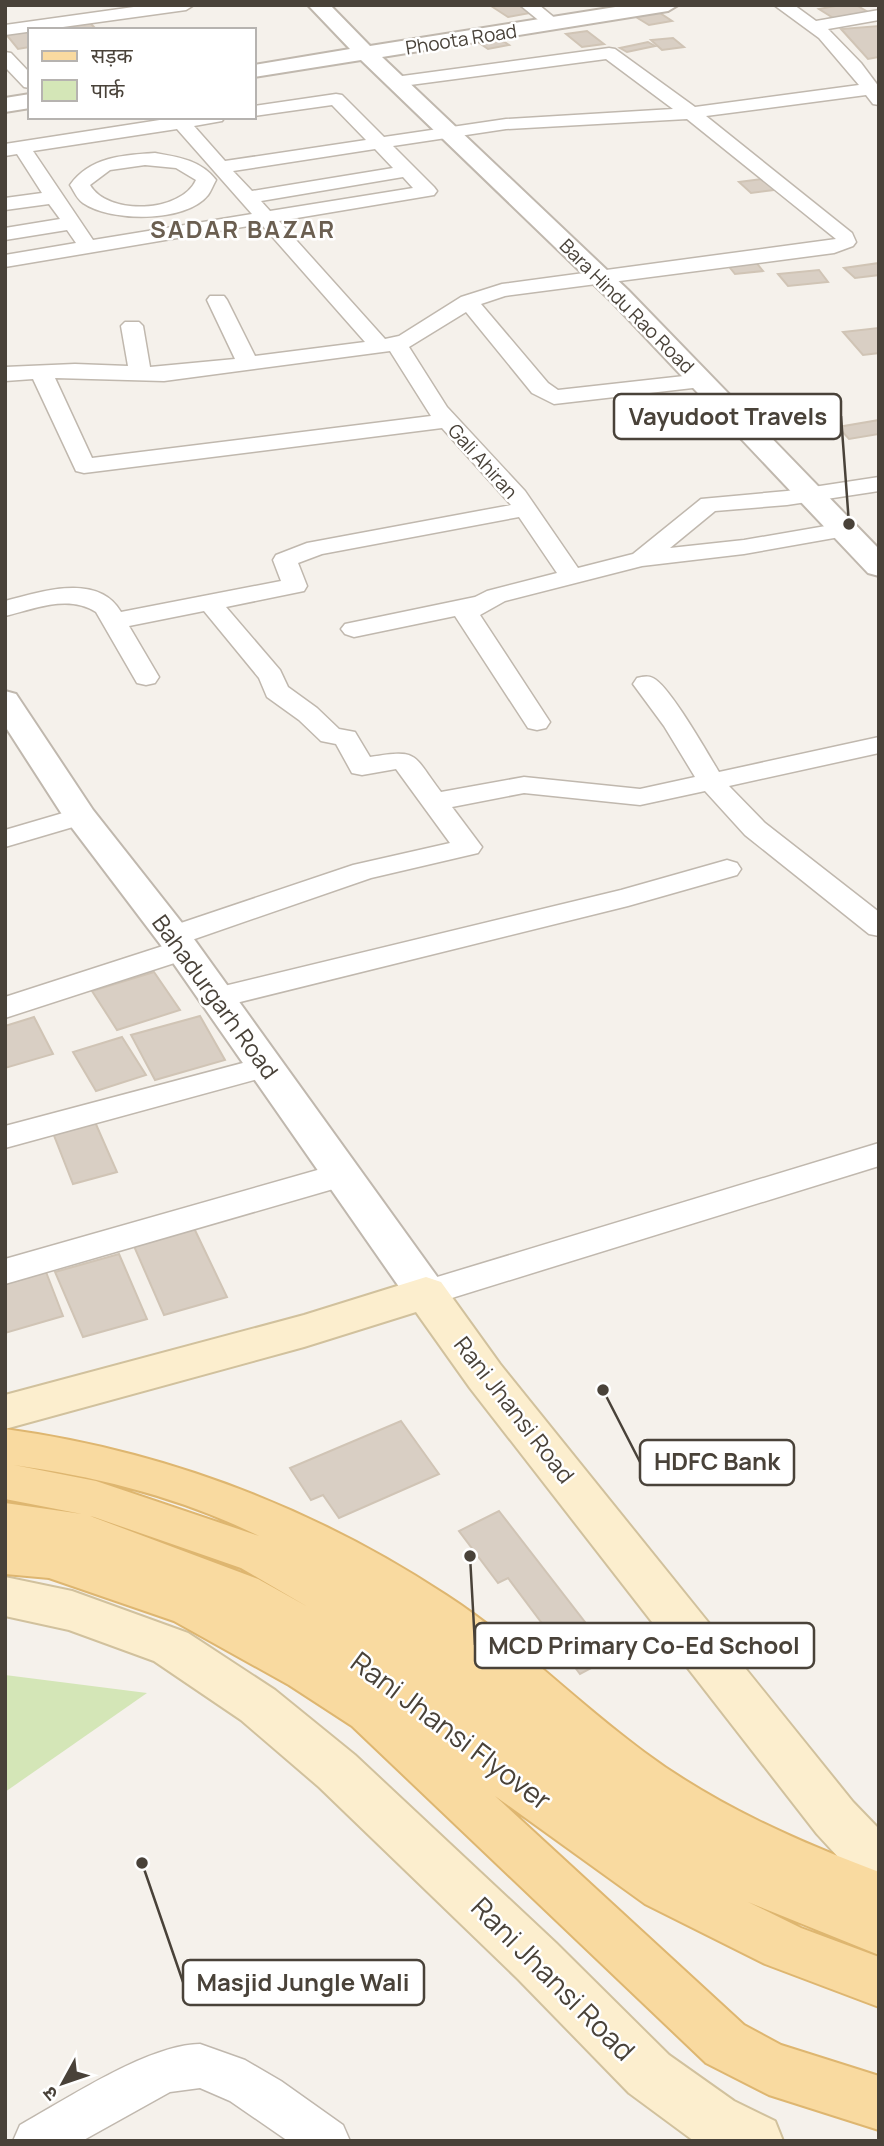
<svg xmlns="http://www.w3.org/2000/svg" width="884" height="2146" font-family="Manrope,'Noto Sans Devanagari',sans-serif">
	<rect width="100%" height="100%" fill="#f5f1eb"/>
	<!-- green -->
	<path fill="#d4e6b7" d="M 5,1675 L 147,1693 L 5,1792 Z"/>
	<!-- building -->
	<g fill="#d9cfc4" stroke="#d0c4b5" stroke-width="2">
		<path d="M 519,5 L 530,13 L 508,17 L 491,6 Z"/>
		<path d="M 841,5 L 856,5 L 873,15 L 838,21 L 819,9 Z"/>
		<path d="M 654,9 L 672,21 L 649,25 L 631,14 Z"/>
		<path d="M 88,21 L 97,30 L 30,30 Z"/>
		<path d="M 879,26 L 879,57 L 868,59 L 841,29 Z"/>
		<path d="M 30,30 L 30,47 L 18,49 L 5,33 Z"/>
		<path d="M 587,31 L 604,44 L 582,47 L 566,34 Z"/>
		<path d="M 496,36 L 509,45 L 488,49 L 475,40 Z"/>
		<path d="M 673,38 L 684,47 L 662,50 L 651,40 Z"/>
		<path d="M 648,42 L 655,46 L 627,52 L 620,48 Z"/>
		<path d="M 770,178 L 782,189 L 751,193 L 739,182 Z"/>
		<path d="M 755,261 L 763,271 L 735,274 L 727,264 Z"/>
		<path d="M 879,263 L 879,275 L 855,278 L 844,268 Z"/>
		<path d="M 819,270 L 828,282 L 788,286 L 778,274 Z"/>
		<path d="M 878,328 L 879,353 L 863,355 L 843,332 Z"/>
		<path d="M 879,420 L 879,434 L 849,439 L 838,427 Z"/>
		<path d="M 154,972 L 180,1010 L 117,1030 L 92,991 Z"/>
		<path d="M 200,1016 L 225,1060 L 155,1080 L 131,1035 Z"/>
		<path d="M 34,1017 L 53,1054 L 5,1068 L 5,1026 Z"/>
		<path d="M 122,1037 L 146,1075 L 96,1091 L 73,1052 Z"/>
		<path d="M 95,1122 L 117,1172 L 73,1184 L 53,1133 Z"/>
		<path d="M 193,1226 L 227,1297 L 164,1315 L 133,1244 Z"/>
		<path d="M 119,1254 L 147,1319 L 83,1337 L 55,1272 Z"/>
		<path d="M 46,1272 L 63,1316 L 5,1333 L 5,1284 Z"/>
		<path d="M 401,1421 L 439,1474 L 339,1518 L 323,1495 L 311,1500 L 290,1468 Z"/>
		<path d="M 499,1511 L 612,1657 L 580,1674 L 508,1578 L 498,1583 L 459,1531 Z"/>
	</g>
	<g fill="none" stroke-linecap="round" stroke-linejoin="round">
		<!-- minor casing -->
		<g stroke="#c0b8ae" stroke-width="3">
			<g id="minor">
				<path d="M 148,5 L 194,5 L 186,10 L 5,35 L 5,25 Z"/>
				<path d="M 520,5 L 539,5 L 562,24 L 554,29 L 548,28 Z"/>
				<path d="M 774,5 L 794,5 L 816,21 L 879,10 L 879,20 L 828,29 L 861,63 L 879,87 L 879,105 L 873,104 L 866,95 L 706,116 L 852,233 L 856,242 L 853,246 L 834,253 L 505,296 L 481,304 L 548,383 L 558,390 L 702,374 L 710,376 L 713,381 L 710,386 L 554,404 L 532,393 L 466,312 L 409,347 L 447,407 L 525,491 L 578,568 L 633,554 L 701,499 L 787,491 L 879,477 L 879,491 L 787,505 L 715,511 L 670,548 L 744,540 L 843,523 L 851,525 L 855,530 L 851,535 L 744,554 L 642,566 L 505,601 L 480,615 L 550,722 L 546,728 L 537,730 L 528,728 L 455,616 L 354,637 L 345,634 L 341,629 L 345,624 L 475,597 L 487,591 L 557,573 L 519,517 L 322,554 L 298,563 L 307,586 L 304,591 L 226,607 L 280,670 L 288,687 L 317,708 L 339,729 L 355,732 L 370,757 C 420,749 412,754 441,792 L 524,777 L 640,789 L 695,777 L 664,726 L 633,684 L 637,678 C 642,677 647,675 653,678 C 669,685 708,754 719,772 L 879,737 L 879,753 L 729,786 L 765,823 L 879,912 L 879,936 L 869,934 L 745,835 L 705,791 L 640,805 L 524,793 L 452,807 L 482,847 L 478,853 L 371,878 L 186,942 L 193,943 L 197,950 L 193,957 L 5,1018 L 5,997 L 169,944 L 163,943 L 158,936 L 163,929 L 353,865 L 450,843 L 396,769 L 362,775 L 352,773 L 336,744 L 321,741 L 299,720 L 267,697 L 259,678 L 204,611 L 129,626 L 159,677 L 155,683 L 146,685 L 137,683 L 96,612 C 68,594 34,609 5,616 L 5,601 C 40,592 98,572 121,612 L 281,581 L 273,560 L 276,555 L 307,543 L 511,505 L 442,428 L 84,473 L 76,471 L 33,379 L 5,381 L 5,367 L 75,364 L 128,366 L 121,326 L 125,322 L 139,322 L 143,326 L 150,367 L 235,359 L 207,300 L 210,296 L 224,296 L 227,300 L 255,356 L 365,342 L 261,224 L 5,267 L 5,255 L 76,243 L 67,230 L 5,240 L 5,228 L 60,219 L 49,204 L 5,210 L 5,198 L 42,193 L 17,154 L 5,156 L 5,144 L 179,117 L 225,117 L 222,121 L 194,126 L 225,161 L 366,140 L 332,105 L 254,116 L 254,106 L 336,94 L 342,95 L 384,137 L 506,119 L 673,109 L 606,59 L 395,87 L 386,82 L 395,77 L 609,48 L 615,49 L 695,107 L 859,85 L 819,38 ZM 687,119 L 836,239 L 502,284 L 461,297 L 399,336 L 385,339 L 279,221 L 434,195 L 437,191 L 434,187 L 393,146 L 506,129 ZM 177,129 L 252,214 L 93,240 L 33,151 ZM 375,149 L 393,168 L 252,191 L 233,171 ZM 403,177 L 413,188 L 270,211 L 261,201 ZM 390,351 L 431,416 L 92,458 L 55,378 L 164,381 Z"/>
				<path d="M 5,52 L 11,53 L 30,73 L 30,88 L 24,87 L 5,67 Z"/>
				<path d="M 155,153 C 178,157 201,160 216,180 C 213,185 211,191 208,195 C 186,223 110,222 83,203 C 77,199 74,191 70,185 C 90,157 123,155 155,153 ZM 145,165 L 176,168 L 196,180 C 181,213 108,216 90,185 L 110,170 Z"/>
				<path d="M 80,808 L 90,810 L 94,816 L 90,822 L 5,847 L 5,830 Z"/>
				<path d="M 727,860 L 737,863 L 741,869 L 737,875 L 628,906 L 216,1008 L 205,1005 L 201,998 L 205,991 L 216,988 L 621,890 Z"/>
				<path d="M 265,1057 L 276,1060 L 281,1067 L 276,1074 L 5,1148 L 5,1126 Z"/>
				<path d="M 879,1143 L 879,1166 L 426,1306 L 414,1302 L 409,1293 L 414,1284 Z"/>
				<path d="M 342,1163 L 354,1167 L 358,1175 L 354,1183 L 5,1284 L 5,1259 Z"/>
				<path d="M 200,2044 L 245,2060 L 281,2081 L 343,2125 L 350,2141 L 288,2141 L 230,2101 L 200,2088 L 170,2092 L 82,2141 L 13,2141 L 20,2125 C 67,2099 147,2045 200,2044 Z"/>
			</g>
		</g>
		<!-- tertiary casing -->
		<g stroke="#c0b8ae" stroke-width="4">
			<g id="tertiary">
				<path d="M 308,5 L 330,5 L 370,46 L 628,5 L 678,5 L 668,11 L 382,57 L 628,290 L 879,549 L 879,576 L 868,573 L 610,300 L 361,60 L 254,77 L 254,65 L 350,49 Z"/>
				<path d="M 30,94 L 30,108 L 5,112 L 5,98 Z"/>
				<path d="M 5,691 L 16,694 L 93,810 L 186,928 L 441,1282 L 447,1293 L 441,1304 L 426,1309 L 411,1304 L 160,944 L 63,816 L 5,726 Z"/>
			</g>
		</g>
		<!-- secondary casing -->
		<g stroke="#d1c19d" stroke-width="4">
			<g id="secondary">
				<path d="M 426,1277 L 441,1282 L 500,1364 L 853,1802 L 879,1829 L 879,1888 L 861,1882 L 817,1834 L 470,1388 L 416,1312 L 304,1347 L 5,1429 L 5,1395 L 304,1315 Z"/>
				<path d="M 5,1577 L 72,1591 L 188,1633 L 275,1690 L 355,1755 L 556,1943 L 669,2055 L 734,2101 L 775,2121 L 783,2141 L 694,2141 L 629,2093 L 518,1979 L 319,1787 L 241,1720 L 154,1661 L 69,1630 L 5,1616 Z"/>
			</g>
		</g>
		<!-- primary casing -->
		<g stroke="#deb670" stroke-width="4">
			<path id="primary" d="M 5,1429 C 164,1451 312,1507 446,1595 C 517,1641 576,1702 644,1752 C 715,1805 797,1841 879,1872 L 879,1955 L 748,1902 L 801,1928 L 879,1957 L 879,2007 L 765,1964 L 645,1904 L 495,1796 L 744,2025 L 781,2045 L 879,2076 L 879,2130 L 769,2095 L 706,2063 L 352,1726 L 289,1685 L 174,1621 L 49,1578 L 5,1574 L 5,1503 L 82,1514 L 5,1499 ZM 14,1465 C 99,1477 182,1498 259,1536 L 96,1481 ZM 90,1516 L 94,1517 L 241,1568 L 308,1607 L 258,1579 Z"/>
		</g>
		<!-- minor -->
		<use href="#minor" fill="#fff" fill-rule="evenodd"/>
		<!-- tertiary -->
		<use href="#tertiary" fill="#fff" fill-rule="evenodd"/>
		<!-- secondary -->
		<use href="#secondary" fill="#fceece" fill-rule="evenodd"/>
		<!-- primary -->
		<use href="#primary" fill="#f9daa0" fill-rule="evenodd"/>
	</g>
	<g text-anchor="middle" stroke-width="5" stroke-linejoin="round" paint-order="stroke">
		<!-- far-street labels -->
		<g font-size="19" fill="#494239" stroke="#fff">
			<text transform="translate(461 39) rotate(-9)" y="7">Phoota Road</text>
			<text transform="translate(627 306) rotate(45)" y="7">Bara Hindu Rao Road</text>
			<text transform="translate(483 461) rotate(48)" y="7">Gali Ahiran</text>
		</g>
		<!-- street labels -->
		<g font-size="23" fill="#494239" stroke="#fff">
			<text transform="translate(215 997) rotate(54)" y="8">Bahadurgarh Road</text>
			<text transform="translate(514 1410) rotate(52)" y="8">Rani Jhansi Road</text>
		</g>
		<!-- far-district labels -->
		<g font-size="24" font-weight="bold" letter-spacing="2" fill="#6b5f51" stroke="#fff">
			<text x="243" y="238">SADAR BAZAR</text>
		</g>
		<!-- near-street labels -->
		<g font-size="28" fill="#494239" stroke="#fff">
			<text transform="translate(451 1731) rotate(37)" y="10">Rani Jhansi Flyover</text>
			<text transform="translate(553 1979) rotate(45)" y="10">Rani Jhansi Road</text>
		</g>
	</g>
	<!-- callouts -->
	<path fill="none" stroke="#494239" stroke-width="2.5" d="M849 524L841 416M603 1390L640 1462M470 1556L475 1645M142 1863L183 1982"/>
	<g fill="#494239" stroke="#fff" stroke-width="2.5">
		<circle cx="849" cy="524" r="7"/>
		<circle cx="603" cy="1390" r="7"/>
		<circle cx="470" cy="1556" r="7"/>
		<circle cx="142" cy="1863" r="7"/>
	</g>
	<g fill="#fff" stroke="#494239" stroke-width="2.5">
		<rect x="614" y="394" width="227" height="45" rx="7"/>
		<rect x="640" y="1440" width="154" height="45" rx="7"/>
		<rect x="475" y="1623" width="339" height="45" rx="7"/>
		<rect x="183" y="1960" width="241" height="45" rx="7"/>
	</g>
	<g font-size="24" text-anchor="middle" font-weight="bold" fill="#494239">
		<text x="728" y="425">Vayudoot Travels</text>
		<text x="717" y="1470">HDFC Bank</text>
		<text x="644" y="1654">MCD Primary Co-Ed School</text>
		<text x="303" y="1991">Masjid Jungle Wali</text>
	</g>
	<!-- border -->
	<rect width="884" height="2146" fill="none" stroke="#494239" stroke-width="14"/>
	<!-- legend -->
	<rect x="28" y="28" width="228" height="91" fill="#ffffff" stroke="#b6b3b0" stroke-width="2"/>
	<rect x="42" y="51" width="35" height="10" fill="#f9daa0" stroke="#b6b3b0" stroke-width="2"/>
	<text x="91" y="63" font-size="21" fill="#494239">सड़क</text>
	<rect x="42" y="80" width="35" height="21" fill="#d4e6b7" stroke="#b6b3b0" stroke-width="2"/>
	<text x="91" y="98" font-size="21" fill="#494239">पार्क</text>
	<!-- north arrow -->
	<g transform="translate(63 2083) rotate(230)" stroke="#ffffff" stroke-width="5" paint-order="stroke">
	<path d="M0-5L12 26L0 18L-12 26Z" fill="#494239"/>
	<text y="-10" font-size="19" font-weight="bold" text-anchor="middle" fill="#494239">उ</text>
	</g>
</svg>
